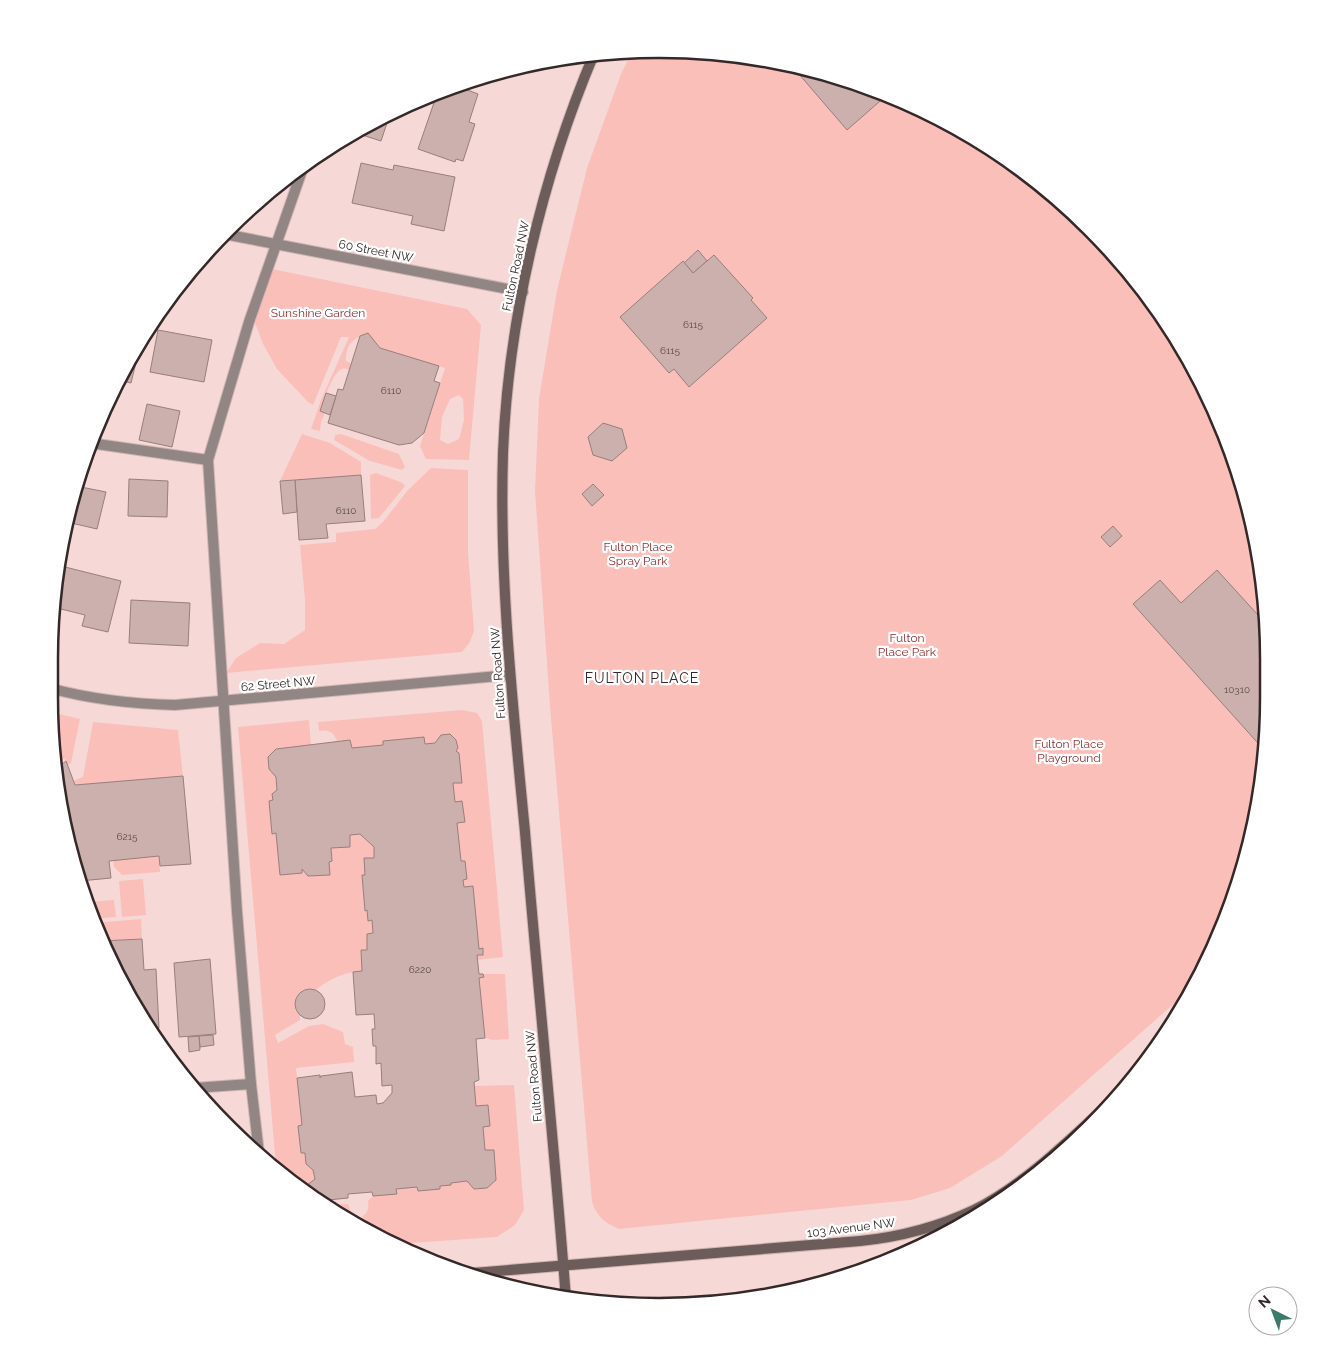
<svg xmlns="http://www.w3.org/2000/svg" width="1318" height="1356" font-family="Raleway,sans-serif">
	<rect width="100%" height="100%" fill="#f6d9d7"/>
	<!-- green -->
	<g fill="#fbbfba" fill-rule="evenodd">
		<path d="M 633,50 L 739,54 L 855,81 L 964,131 L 1062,200 L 1143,288 L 1206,389 L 1249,501 L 1268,619 L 1264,776 L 1237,893 L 1196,984 L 1002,1156 L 950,1188 L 911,1200 L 619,1229 C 605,1223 597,1217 592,1202 L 550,706 L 535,491 L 539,399 L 557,290 L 587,168 L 621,74 Z"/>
		<path d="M 272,269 L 467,309 L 481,325 L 469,460 L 426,459 L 420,446 L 445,368 L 380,348 L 368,333 C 352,339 346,344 346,361 L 352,364 L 350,370 C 347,369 344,368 342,369 C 333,371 323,403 320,411 L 325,413 L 321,422 L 320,431 L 311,429 L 321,400 L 349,337 L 341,337 L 313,405 L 308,402 L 277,369 L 263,344 L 255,323 ZM 459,395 L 463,399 L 464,420 L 459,439 L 448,444 L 440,440 L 442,417 L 450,399 Z"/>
		<path d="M 302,434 L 330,443 L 361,462 L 361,475 L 280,481 Z"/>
		<path d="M 341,434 L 399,454 L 405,467 L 402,470 L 370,461 L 334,440 L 335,435 Z"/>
		<path d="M 431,468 L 468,470 L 468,552 L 474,631 L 470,642 L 462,652 L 226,673 L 236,658 L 260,643 L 284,644 L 305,630 L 305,600 L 300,545 L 336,542 L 336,533 L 375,529 L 383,522 L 408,490 Z"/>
		<path d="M 376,473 L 403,483 L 405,486 L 379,518 L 371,519 L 370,475 Z"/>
		<path d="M 462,710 L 477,713 L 482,721 L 503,957 L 477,960 L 477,955 L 483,955 L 483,949 L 479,949 L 472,886 L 464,887 L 463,880 L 467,879 L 465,861 L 461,861 L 457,823 L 465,822 L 462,802 L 455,802 L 453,783 L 461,783 L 456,751 L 458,748 L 456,740 L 450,734 L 441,735 L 435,743 L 425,744 L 424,737 L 383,741 L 383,745 L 352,748 L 350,740 L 337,741 C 334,732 328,729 319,731 L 318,722 Z"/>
		<path d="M 50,712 L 80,719 L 71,763 L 68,765 L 64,758 L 57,764 L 55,764 Z"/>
		<path d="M 309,720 L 311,745 L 277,749 L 268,757 L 269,769 L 276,777 L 277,790 L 272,794 L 273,800 L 269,801 L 272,833 L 276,833 L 280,875 L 302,873 L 302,869 L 308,876 L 330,875 L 329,862 L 332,861 L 331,848 L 350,847 L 350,835 L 360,834 L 374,847 L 374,858 L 365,859 L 365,875 L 362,875 L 365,910 L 367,910 L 368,921 L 372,920 L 373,933 L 367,934 L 367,950 L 361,951 L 362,971 C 345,972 329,979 316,990 L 304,989 L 295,998 L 295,1010 L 300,1016 L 300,1020 L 275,1035 L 278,1043 L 309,1026 L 323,1024 L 343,1032 L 345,1044 L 353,1047 L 354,1062 L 296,1068 L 302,1125 L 298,1126 L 301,1153 L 305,1153 L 306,1164 L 313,1170 L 315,1179 L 307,1186 L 307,1189 L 276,1166 L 238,727 Z"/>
		<path d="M 93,722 L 178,730 L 183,776 L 75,785 L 73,781 L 83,777 Z"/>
		<path d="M 159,856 L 160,872 L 122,875 L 114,867 L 113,860 Z"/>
		<path d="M 143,879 L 146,915 L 122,917 L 119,881 Z"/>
		<path d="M 114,900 L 116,917 L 92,919 L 87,902 Z"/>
		<path d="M 141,919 L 142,939 L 101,941 L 93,923 Z"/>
		<path d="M 483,974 L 505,974 L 509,1039 L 493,1040 L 485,1038 L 479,978 L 483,977 Z"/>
		<path d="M 514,1085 L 524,1210 L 515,1225 L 497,1237 L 396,1244 L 364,1230 L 362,1217 C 368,1212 369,1209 368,1201 L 373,1196 L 397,1194 L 396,1189 L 417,1187 L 418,1191 L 439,1189 L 440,1186 L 451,1185 L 451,1183 L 467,1181 L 474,1189 L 487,1188 L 496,1180 L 494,1150 L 485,1150 L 483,1127 L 490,1126 L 488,1105 L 476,1106 L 474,1086 Z"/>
		<path d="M 348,1204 L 352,1215 L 357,1218 L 359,1228 L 327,1205 Z"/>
	</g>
	<!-- building -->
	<g fill="#cbb0ad" stroke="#987e7c">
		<path d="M 792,66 L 855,81 L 887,95 L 847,130 Z"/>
		<path d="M 457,86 L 478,94 L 469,122 L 475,124 L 463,161 L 456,159 L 455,162 L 418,149 L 437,94 Z"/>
		<path d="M 391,111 L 381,141 L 356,133 L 389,112 Z"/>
		<path d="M 361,163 L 393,170 L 394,165 L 455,177 L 444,231 L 411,224 L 413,216 L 352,203 Z"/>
		<path d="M 698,250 L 707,261 L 693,273 L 684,263 Z"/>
		<path d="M 714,255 L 753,298 L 751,300 L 767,318 L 689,387 L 674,369 L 669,373 L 620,317 L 683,261 L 693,273 Z"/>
		<path d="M 158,330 L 212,340 L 204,382 L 150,372 Z"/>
		<path d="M 368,333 L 380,348 L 439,366 L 434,381 L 440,383 L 424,433 L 412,443 L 399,445 L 328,423 L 338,389 L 343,390 L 360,336 Z"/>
		<path d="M 142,338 L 131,383 L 119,380 L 131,354 Z"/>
		<path d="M 326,393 L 336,396 L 330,415 L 320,411 Z"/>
		<path d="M 147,404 L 180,411 L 172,447 L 139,440 Z"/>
		<path d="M 603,423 L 622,429 L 627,448 L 612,461 L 593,455 L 588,437 Z"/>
		<path d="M 361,475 L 365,521 L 326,524 L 328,538 L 299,540 L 295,480 Z"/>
		<path d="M 129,479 L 168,481 L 167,517 L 128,516 Z"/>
		<path d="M 295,480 L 297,512 L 283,514 L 280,481 Z"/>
		<path d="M 593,484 L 604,495 L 592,506 L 582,494 Z"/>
		<path d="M 76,486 L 106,492 L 97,529 L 67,522 Z"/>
		<path d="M 1113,526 L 1122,536 L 1110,547 L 1101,537 Z"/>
		<path d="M 61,566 L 121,581 L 108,632 L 82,626 L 85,615 L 53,607 L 53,596 Z"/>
		<path d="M 1217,570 L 1268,626 L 1265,751 L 1133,604 L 1160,580 L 1181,603 Z"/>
		<path d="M 131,600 L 190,603 L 188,646 L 129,643 Z"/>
		<path d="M 450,734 L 456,740 L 458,748 L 456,751 L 459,753 L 462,783 L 453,783 L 455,802 L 462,801 L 465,822 L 457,823 L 461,861 L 465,861 L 467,879 L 463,880 L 464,887 L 473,886 L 479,949 L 483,948 L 483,955 L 477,955 L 479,974 L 483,974 L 484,977 L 479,978 L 485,1038 L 476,1039 L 479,1080 L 474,1082 L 476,1106 L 488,1105 L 490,1126 L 483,1127 L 485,1150 L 494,1150 L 496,1180 L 487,1188 L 474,1189 L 467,1181 L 451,1183 L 451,1185 L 440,1186 L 440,1189 L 418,1191 L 417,1187 L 396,1189 L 397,1194 L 373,1196 L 372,1192 L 348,1194 L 348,1198 L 328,1200 L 325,1203 L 307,1189 L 306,1186 L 315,1179 L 313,1170 L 306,1164 L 305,1153 L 301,1153 L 298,1126 L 302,1125 L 297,1078 L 320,1075 L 320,1078 L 321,1076 L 352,1072 L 355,1097 L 376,1095 L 377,1104 L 383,1103 L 392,1093 L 392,1085 L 382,1086 L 381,1063 L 376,1064 L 376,1046 L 373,1046 L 372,1029 L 375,1029 L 374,1014 L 356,1015 L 353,972 L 362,971 L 361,950 L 367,950 L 367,934 L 373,933 L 372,920 L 368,921 L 367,910 L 365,911 L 362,875 L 365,875 L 364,858 L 374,858 L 374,847 L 360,834 L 350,835 L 350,847 L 331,848 L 332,861 L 329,862 L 330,875 L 308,876 L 302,869 L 302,873 L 280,875 L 276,833 L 272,834 L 269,801 L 273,800 L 272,794 L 277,790 L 276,777 L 269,769 L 268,757 L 276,749 L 350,740 L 352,748 L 383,745 L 383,741 L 424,737 L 425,744 L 435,743 L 441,735 Z"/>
		<path d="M 66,761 L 75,785 L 183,776 L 191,864 L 160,866 L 159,856 L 109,861 L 111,878 L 80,881 L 61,816 L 56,769 Z"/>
		<path d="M 87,880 L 88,893 L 84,893 L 80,881 Z"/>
		<path d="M 142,939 L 144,970 L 156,969 L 159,1028 L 147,1028 L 101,941 Z"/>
		<path d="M 210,959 L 216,1034 L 179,1037 L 174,963 Z"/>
		<circle cx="310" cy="1004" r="15"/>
		<path d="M 213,1035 L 214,1045 L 200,1047 L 199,1036 Z"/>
		<path d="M 199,1036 L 200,1050 L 189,1052 L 188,1037 Z"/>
	</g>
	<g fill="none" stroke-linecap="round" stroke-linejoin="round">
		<!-- lane casing -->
		<g stroke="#cfb6b4" stroke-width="12">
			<g id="lane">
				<path d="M 90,443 L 208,460 L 249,322 L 304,165"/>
				<path d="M 208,460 L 237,912 L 251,1084"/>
				<path d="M 194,1088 L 251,1084 L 259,1153"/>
			</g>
		</g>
		<!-- street casing -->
		<g stroke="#cfb6b4" stroke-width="12">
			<g id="street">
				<path d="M 224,234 L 523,292"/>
				<path d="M 49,688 C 90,699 132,704 175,705 L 510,675"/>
			</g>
		</g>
		<!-- secondary casing -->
		<g stroke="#cfb6b4" stroke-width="12">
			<g id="secondary">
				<path d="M 461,1274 L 860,1241 C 900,1237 938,1227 974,1210 C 1031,1181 1078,1131 1125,1089"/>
				<path d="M 566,1299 C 554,1143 538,988 525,832 C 513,707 499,580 503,453 C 508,320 542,177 594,54"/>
			</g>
		</g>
		<!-- lane -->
		<use href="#lane" stroke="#928685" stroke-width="10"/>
		<!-- street -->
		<use href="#street" stroke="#928685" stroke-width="10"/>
		<!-- secondary -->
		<use href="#secondary" stroke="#6c5c5a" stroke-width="10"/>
	</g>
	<g text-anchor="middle" stroke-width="4.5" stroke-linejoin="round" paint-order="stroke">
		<!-- number labels -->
		<g font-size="10" fill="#5a4b49">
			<text x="693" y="328">6115</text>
			<text x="670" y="354">6115</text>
			<text x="391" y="394">6110</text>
			<text x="346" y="514">6110</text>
			<text x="1237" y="693">10310</text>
			<text x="127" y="840">6215</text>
			<text x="420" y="973">6220</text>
		</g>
		<!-- street labels -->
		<g font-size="12" fill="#342928" stroke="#fff">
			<text transform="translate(376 251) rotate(11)" y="4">60 Street NW</text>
			<text transform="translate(516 266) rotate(-78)" y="4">Fulton Road NW</text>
			<text transform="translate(498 673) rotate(-94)" y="4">Fulton Road NW</text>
			<text transform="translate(278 684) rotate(-5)" y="4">62 Street NW</text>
			<text transform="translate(534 1076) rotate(-95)" y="4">Fulton Road NW</text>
			<text transform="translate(851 1228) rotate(-7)" y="4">103 Avenue NW</text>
		</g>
		<!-- park labels -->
		<g font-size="12" fill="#902f2e" stroke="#fff">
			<text x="318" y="317">Sunshine Garden</text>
			<text x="638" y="551">Fulton Place<tspan x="638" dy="14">Spray Park</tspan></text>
			<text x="907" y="642">Fulton<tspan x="907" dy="14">Place Park</tspan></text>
			<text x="1069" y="748">Fulton Place<tspan x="1069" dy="14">Playground</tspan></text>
		</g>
		<!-- neighbourhood labels -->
		<g font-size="14" letter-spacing="1" fill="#342928" stroke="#fff">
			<text x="642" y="683">FULTON PLACE</text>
		</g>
	</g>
	<!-- crop -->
	<path d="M0 0H1318V1356H0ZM659 58H659A601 601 0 0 1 1260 659V697A601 601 0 0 1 659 1298H659A601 601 0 0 1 58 697V659A601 601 0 0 1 659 58Z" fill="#fff" fill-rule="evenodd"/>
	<path fill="none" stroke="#342928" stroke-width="2.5" d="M659 58H659A601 601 0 0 1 1260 659V697A601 601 0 0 1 659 1298H659A601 601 0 0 1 58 697V659A601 601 0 0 1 659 58Z"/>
	<!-- north arrow -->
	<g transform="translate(1273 1311) rotate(318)"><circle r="24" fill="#ffffff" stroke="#aea9a9"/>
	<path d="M0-4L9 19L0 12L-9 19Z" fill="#3a7b6a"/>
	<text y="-8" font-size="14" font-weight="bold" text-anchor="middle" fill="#342928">N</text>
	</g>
</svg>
